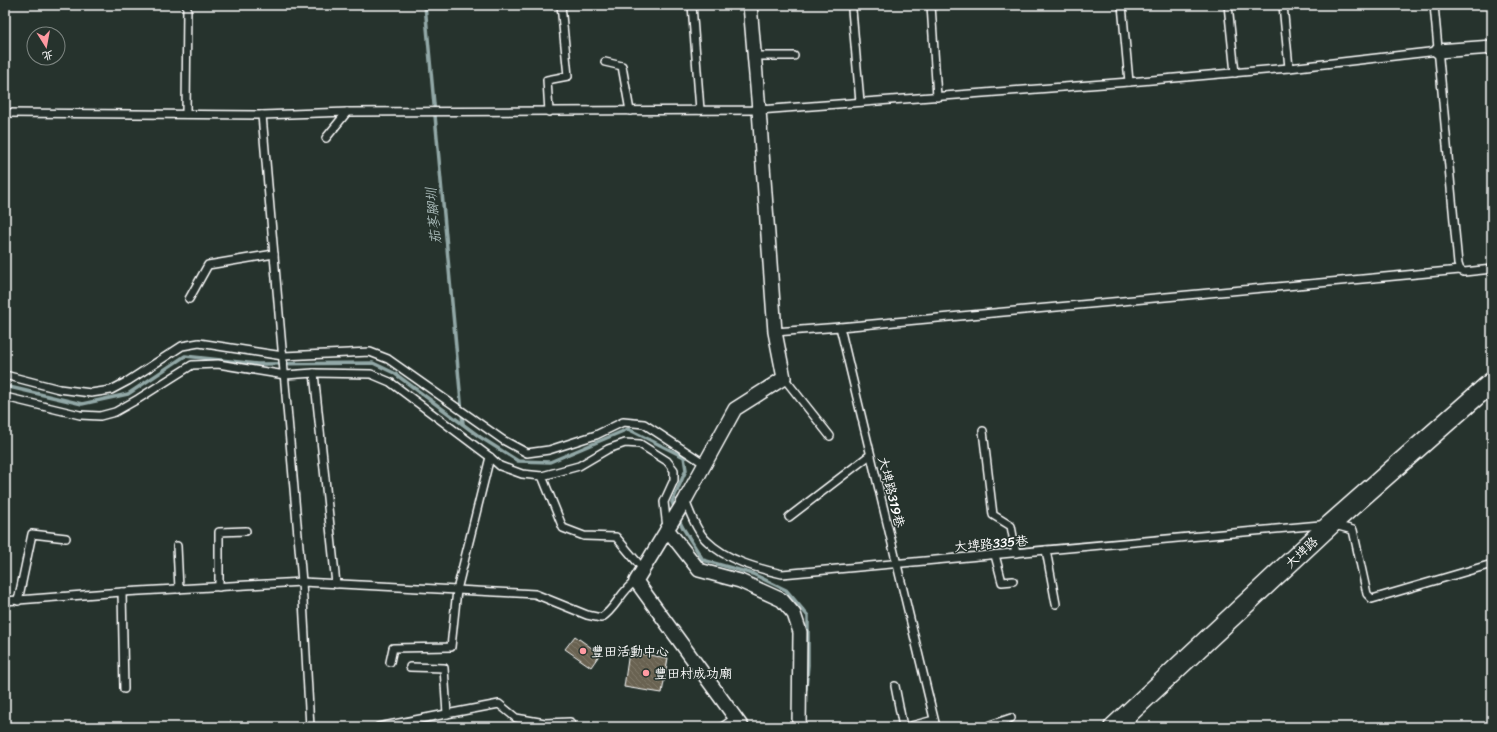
<svg xmlns="http://www.w3.org/2000/svg" width="1497" height="732" font-family="Sriracha,'LXGW WenKai TC',sans-serif">
	<defs>
		<pattern id="building-back-hatch" width="6" height="6" patternUnits="userSpaceOnUse"><rect width="6" height="6" fill="#696251"/><path d="M-1 5l2 2M0 0l6 6M5-1l2 2" fill="none" stroke="#807a6b"/></pattern>
	</defs>
	<rect width="100%" height="100%" fill="#26332d"/>
	<filter id="ink" filterUnits="userSpaceOnUse"><feTurbulence type="fractalNoise" baseFrequency=".025" numOctaves="2"/><feDisplacementMap in="SourceGraphic" scale="8" xChannelSelector="R" yChannelSelector="G"/><feConvolveMatrix kernelMatrix="1 2 1 2 8 2 1 2 1" color-interpolation-filters="sRGB"/></filter>
	<g filter="url(#ink)">
		<g fill="none" stroke-linecap="round" stroke-linejoin="round">
			<!-- stream -->
			<g stroke="#92a8a7" stroke-width="3.5">
				<path d="M 425,5 L 463,424"/>
				<path d="M 5,386 L 82,404 L 128,394 L 185,356 L 257,364 L 373,363 L 394,373 L 480,437 L 518,461 L 550,462 L 628,429 L 684,457 L 686,470 L 672,502 L 675,510"/>
				<path d="M 678,518 L 683,528 L 703,560 L 753,574 L 786,590 L 808,616 L 808,665 L 806,689"/>
			</g>
		</g>
		<!-- building -->
		<g fill="url(#building-back-hatch)" stroke="#fff">
			<path d="M 575,636 L 600,654 L 591,667 L 565,649 Z"/>
			<path d="M 629,652 L 668,658 L 662,693 L 624,687 Z"/>
		</g>
		<g fill="none" stroke-linecap="round" stroke-linejoin="round">
			<!-- lane casing -->
			<g stroke="#fff" stroke-width="10">
				<g id="lane">
					<path d="M 692,5 L 700,110"/>
					<path d="M 931,5 L 937,97"/>
					<path d="M 1122,5 L 1129,82"/>
					<path d="M 1228,5 L 1235,73"/>
					<path d="M 1283,5 L 1289,68"/>
					<path d="M 1434,5 L 1458,264 L 1460,270 L 1464,272 L 1492,269"/>
					<path d="M 852,10 L 860,102"/>
					<path d="M 755,56 L 794,56"/>
					<path d="M 605,62 L 622,66 L 630,111"/>
					<path d="M 549,112 L 547,80 L 568,76 L 561,5"/>
					<path d="M 5,113 L 262,115 L 347,112 L 759,110 L 1129,82 L 1289,68 L 1438,51"/>
					<path d="M 186,114 L 187,5"/>
					<path d="M 262,115 L 302,582 L 310,727"/>
					<path d="M 326,138 L 347,112"/>
					<path d="M 189,299 L 208,265 L 274,254"/>
					<path d="M 840,327 L 1460,270"/>
					<path d="M 775,332 L 840,327 L 936,727"/>
					<path d="M 314,373 L 371,374 L 390,382 L 490,457 L 500,466 L 522,474 L 542,476 L 579,466 L 608,449 L 625,443 L 640,444 L 667,461 L 674,470 L 674,480 L 664,502 L 667,528"/>
					<path d="M 5,375 L 59,389 L 91,393 L 111,390 L 128,381 L 182,346 L 199,343 L 283,356 L 370,352 L 388,359 L 503,440 L 527,453 L 549,450 L 596,435 L 623,422 L 644,424 L 705,464"/>
					<path d="M 784,378 L 830,436"/>
					<path d="M 5,397 L 80,415 L 100,416 L 115,412 L 138,399 L 192,365 L 218,364 L 285,375 L 314,373 L 336,584"/>
					<path d="M 983,431 L 993,515 L 1011,526 L 1016,553"/>
					<path d="M 542,476 L 563,528 L 584,536 L 616,537 L 643,569"/>
					<path d="M 685,500 C 689,511 698,533 707,541 C 726,560 756,568 782,574 L 1331,524 L 1353,530 L 1367,594 L 1372,599 L 1492,564"/>
					<path d="M 789,517 L 870,455"/>
					<path d="M 177,546 L 179,589"/>
					<path d="M 1046,550 L 1056,604"/>
					<path d="M 995,555 L 1002,582 L 1013,581"/>
					<path d="M 219,587 L 219,532 L 246,531"/>
					<path d="M 122,592 L 124,689"/>
					<path d="M 5,601 L 122,592 L 302,582 L 535,594 L 587,615 L 601,618 C 616,609 621,590 636,581"/>
					<path d="M 18,601 L 32,534 L 66,538"/>
					<path d="M 390,662 L 393,648 L 451,647 L 457,590 L 490,457"/>
					<path d="M 410,667 L 444,668 L 447,714"/>
					<path d="M 895,686 L 903,727"/>
					<path d="M 378,727 L 499,704 L 516,718 L 545,723 L 570,722 L 573,727"/>
					<path d="M 722,727 L 735,718"/>
					<path d="M 907,727 L 934,720"/>
					<path d="M 991,727 L 990,725 L 1011,718"/>
				</g>
			</g>
			<!-- street casing -->
			<g stroke="#fff" stroke-width="16">
				<g id="street">
					<path d="M 1438,51 L 1492,47"/>
					<path d="M 667,529 L 699,570 L 740,581 L 782,600 L 794,614 L 800,632 L 799,727"/>
					<path d="M 742,727 L 636,581 L 685,500 L 735,409 L 784,378 L 775,332 L 759,110 L 750,5"/>
				</g>
			</g>
			<!-- secondary casing -->
			<g stroke="#fff" stroke-width="22">
				<path id="secondary" d="M 1114,727 L 1331,524 L 1492,382"/>
			</g>
			<!-- lane -->
			<use href="#lane" stroke="#26332d" stroke-width="7"/>
			<!-- street -->
			<use href="#street" stroke="#26332d" stroke-width="13"/>
			<!-- secondary -->
			<use href="#secondary" stroke="#26332d" stroke-width="19"/>
		</g>
	</g>
	<!-- markers -->
	<g fill="#ff9aa2" stroke="#26332d" stroke-width="1.5">
		<circle cx="583" cy="651" r="4"/>
		<circle cx="646" cy="673" r="4"/>
	</g>
	<g text-anchor="middle" stroke-width="3" stroke-linejoin="round" paint-order="stroke">
		<!-- street labels -->
		<g font-size="13" fill="#fff" stroke="#26332d">
			<text transform="translate(892 492) rotate(76)" y="5">大埤路319巷</text>
			<text transform="translate(991 543) rotate(-5)" y="5">大埤路335巷</text>
			<text transform="translate(1301 552) rotate(-43)" y="5">大埤路</text>
		</g>
		<!-- poi labels -->
		<g font-size="13" fill="#fff" stroke="#26332d" text-anchor="start">
			<text x="591" y="656">豐田活動中心</text>
			<text x="654" y="678">豐田村成功廟</text>
		</g>
		<!-- water labels -->
		<g font-size="14" font-style="italic" fill="#adbebd" stroke="#26332d">
			<text transform="translate(433 216) rotate(-95)" y="5">茄苳腳圳</text>
		</g>
	</g>
	<!-- margin -->
	<rect width="1497" height="732" fill="none" stroke="#26332d" stroke-width="20"/>
	<rect x="10" y="10" width="1477" height="712" fill="none" stroke="#fff" stroke-width="1.5" filter="url(#ink)"/>
	<!-- north arrow -->
	<g transform="translate(46 46) rotate(169)"><circle r="19" fill="#26332d" stroke="#7d8581"/>
	<path d="M0-3L7 15L0 10L-7 15Z" fill="#ff9aa2"/>
	<text y="-6" font-size="11" font-weight="bold" text-anchor="middle" fill="#ffffff">北</text>
	</g>
</svg>
